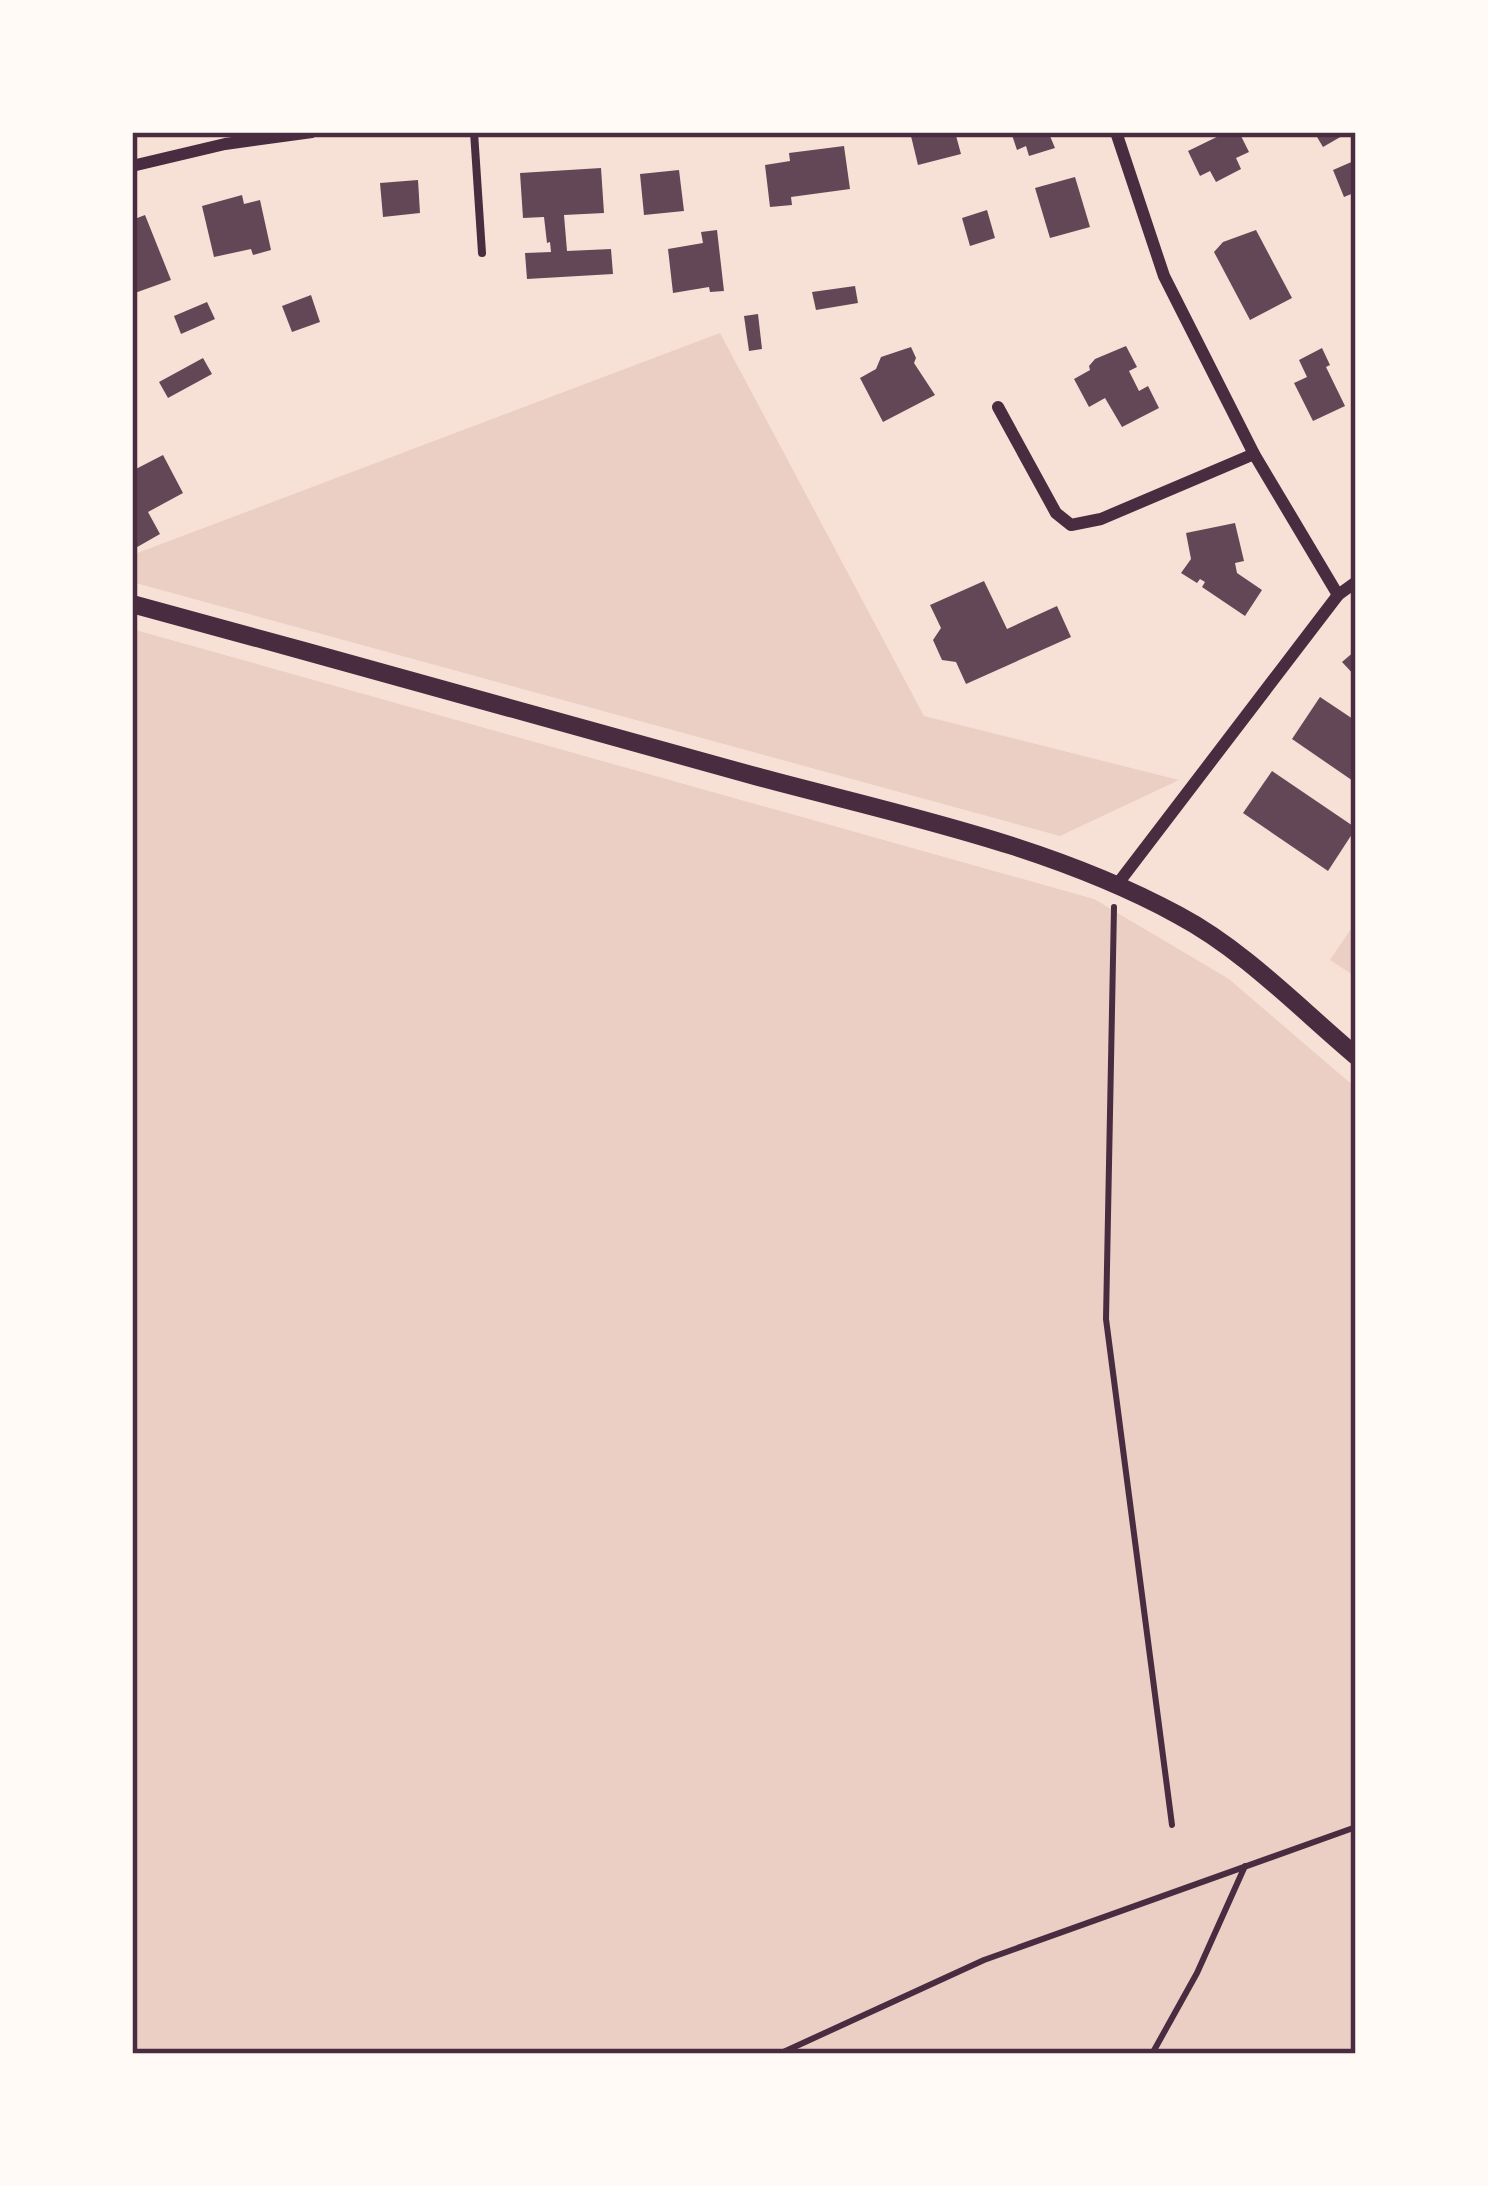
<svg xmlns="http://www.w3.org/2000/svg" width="1488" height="2186" font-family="'Work Sans',sans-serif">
	<rect width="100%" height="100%" fill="#f7e1d7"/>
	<!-- green -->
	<g fill="#ebcfc5">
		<path d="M 720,333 L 924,716 L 1179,780 L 1060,836 L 132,582 L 132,555 Z"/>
		<path d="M 132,629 L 1094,899 L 1229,979 L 1356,1088 L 1356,2054 L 132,2054 Z"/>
		<path d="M 1353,926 L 1356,928 L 1356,977 L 1330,960 Z"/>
	</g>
	<!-- building -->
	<g fill="#644757">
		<path d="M 910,132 L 955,132 L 961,154 L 918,165 Z"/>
		<path d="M 1011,132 L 1060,132 L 1060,133 L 1050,136 L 1055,148 L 1029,156 L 1026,146 L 1017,150 Z"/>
		<path d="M 1227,132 L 1239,132 L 1249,152 L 1236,158 L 1241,169 L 1216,182 L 1210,171 L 1200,176 L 1188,151 Z"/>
		<path d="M 1314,132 L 1349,132 L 1323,147 Z"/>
		<path d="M 844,146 L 850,189 L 791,197 L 792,205 L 770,207 L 765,165 L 790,161 L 789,153 Z"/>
		<path d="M 1356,160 L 1356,192 L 1344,197 L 1333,170 Z"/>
		<path d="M 601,168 L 604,213 L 564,215 L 567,251 L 611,249 L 613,274 L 527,279 L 525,253 L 551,252 L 550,242 L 547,243 L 544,217 L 523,218 L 520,173 Z"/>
		<path d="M 679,170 L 684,211 L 644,215 L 640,174 Z"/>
		<path d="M 1075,177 L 1090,227 L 1050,238 L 1035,188 Z"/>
		<path d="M 418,180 L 420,213 L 383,217 L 380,183 Z"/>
		<path d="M 242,195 L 244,204 L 260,200 L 271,250 L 253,255 L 251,249 L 214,257 L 202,206 Z"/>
		<path d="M 987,210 L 995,238 L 970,246 L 962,218 Z"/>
		<path d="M 145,215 L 171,280 L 132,294 L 132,220 Z"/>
		<path d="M 717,230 L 724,291 L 710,292 L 709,287 L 673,293 L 668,249 L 703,243 L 701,232 Z"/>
		<path d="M 1256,230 L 1292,298 L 1250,320 L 1214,252 L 1223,242 Z"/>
		<path d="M 855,286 L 858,303 L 816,310 L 812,292 Z"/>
		<path d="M 311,295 L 320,322 L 292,332 L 282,306 Z"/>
		<path d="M 207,302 L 215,319 L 181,334 L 174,316 Z"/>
		<path d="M 758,314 L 762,349 L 749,351 L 744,316 Z"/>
		<path d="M 1126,346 L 1137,367 L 1129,371 L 1139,391 L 1148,386 L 1159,408 L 1122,427 L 1105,398 L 1089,407 L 1074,379 L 1090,370 L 1089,366 L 1095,359 Z"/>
		<path d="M 911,347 L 916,358 L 914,363 L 935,395 L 883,422 L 860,378 L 876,369 L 881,357 Z"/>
		<path d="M 1322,348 L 1330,365 L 1326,367 L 1345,406 L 1313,421 L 1294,383 L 1307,377 L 1299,360 Z"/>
		<path d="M 203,358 L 212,374 L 168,398 L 159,382 Z"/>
		<path d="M 163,455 L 183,493 L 148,512 L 160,534 L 132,550 L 132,471 Z"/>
		<path d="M 1235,523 L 1244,561 L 1235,563 L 1237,573 L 1262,590 L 1245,616 L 1202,587 L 1205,582 L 1200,579 L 1197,583 L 1181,573 L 1191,559 L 1186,533 Z"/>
		<path d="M 984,581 L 1007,629 L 1057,606 L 1071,637 L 966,684 L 956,662 L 942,660 L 933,640 L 941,628 L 930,605 Z"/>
		<path d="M 1356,650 L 1356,677 L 1342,662 Z"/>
		<path d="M 1320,697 L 1356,721 L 1356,783 L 1292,739 Z"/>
		<path d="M 1272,771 L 1356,828 L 1328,871 L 1243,813 Z"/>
	</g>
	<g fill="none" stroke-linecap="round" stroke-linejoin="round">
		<!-- path -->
		<g stroke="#4a2c40" stroke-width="6">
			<path d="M 1114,907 L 1106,1319 L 1172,1825"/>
			<path d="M 779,2054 L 984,1960 L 1356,1827"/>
			<path d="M 1152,2054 L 1197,1973 L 1245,1866"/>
		</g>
		<!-- service -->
		<path stroke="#4a2c40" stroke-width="8" d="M 474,132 L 482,253"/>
		<!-- minor -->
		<g stroke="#4a2c40" stroke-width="12">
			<path d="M 1116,132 L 1164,276 L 1254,454 L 1338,595"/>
			<path d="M 132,166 L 225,144 L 312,132"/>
			<path d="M 998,407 L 1056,513 L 1071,525 L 1101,519 L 1254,454"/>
			<path d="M 1116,886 L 1338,595 L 1356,582"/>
		</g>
		<!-- tertiary -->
		<path stroke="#4a2c40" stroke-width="18" d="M 132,604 C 340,660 547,719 755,776 C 896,814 1048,844 1178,915 C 1244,950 1299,1008 1356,1056"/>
	</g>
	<!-- border -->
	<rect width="1488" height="2186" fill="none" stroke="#fffaf5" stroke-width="270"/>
	<rect x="135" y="135" width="1218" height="1916" fill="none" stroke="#4a2c40" stroke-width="4.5"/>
</svg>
